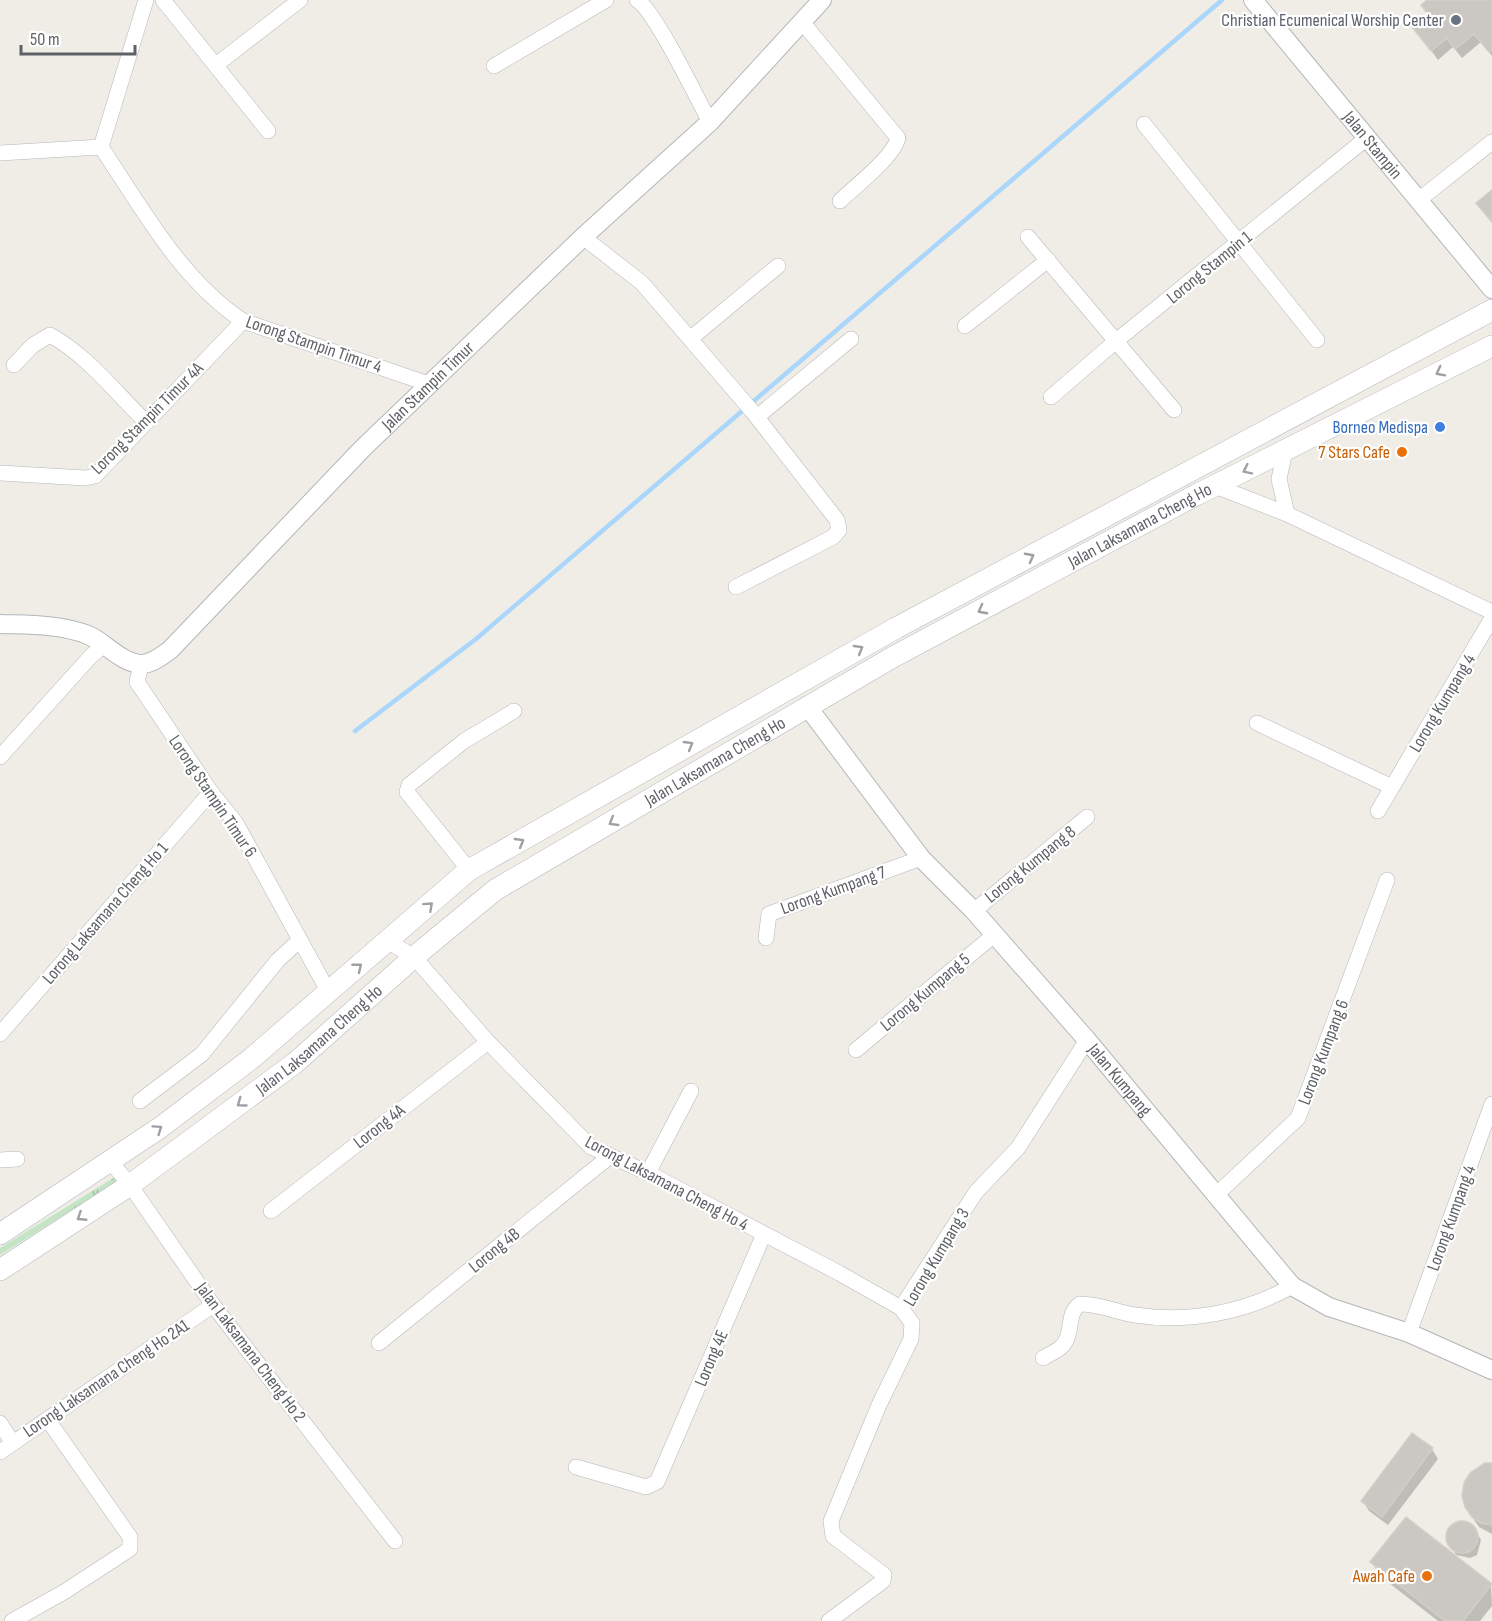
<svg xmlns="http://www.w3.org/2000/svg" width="1492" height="1621" font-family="'Sofia Sans Condensed',sans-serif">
	<defs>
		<pattern id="grass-tufts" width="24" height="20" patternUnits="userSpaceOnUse" patternTransform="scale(1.5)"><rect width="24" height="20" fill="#c4e5c5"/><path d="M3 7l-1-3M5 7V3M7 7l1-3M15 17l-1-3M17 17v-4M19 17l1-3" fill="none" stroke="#a2bda4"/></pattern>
	</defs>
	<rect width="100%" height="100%" fill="#efede6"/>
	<!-- grass -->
	<path fill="url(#grass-tufts)" d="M 118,1175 L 120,1180 L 0,1255 L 0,1248 Z"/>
	<!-- shadow -->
	<g fill="#0003">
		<path d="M 1429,0 L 1492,0 L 1492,56 L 1481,42 L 1462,58 L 1453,47 L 1438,60 L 1414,27 L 1428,15 L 1423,5 Z"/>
		<path d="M 1432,1449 L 1438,1459 L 1388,1525 L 1369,1511 L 1363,1501 Z"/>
		<path d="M 1492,1465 L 1492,1534 L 1479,1527 L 1472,1517 Z"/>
		<path d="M 1457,1523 L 1470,1524 L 1477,1533 L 1481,1540 L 1477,1555 L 1470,1558 L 1456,1555 L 1448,1539 L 1449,1528 Z"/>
		<path d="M 1372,1562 L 1491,1585 L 1492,1606 L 1480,1621 L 1438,1621 L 1380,1576 Z"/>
	</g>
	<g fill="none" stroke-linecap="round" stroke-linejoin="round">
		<!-- stream -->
		<path stroke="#aad6fb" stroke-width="4.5" d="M 355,731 L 476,639 L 1222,0"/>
	</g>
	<!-- building -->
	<g fill="#cbc8c3" stroke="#d4cfc5" stroke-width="1.5">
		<path d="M 1427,0 L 1492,0 L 1492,50 L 1489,52 L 1474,34 L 1455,49 L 1447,38 L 1431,51 L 1412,27 L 1428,14 L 1421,5 Z"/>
		<path d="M 1492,190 L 1492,222 L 1476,203 Z"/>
		<path d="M 1412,1433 L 1433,1448 L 1382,1517 L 1361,1501 Z"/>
		<path d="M 1485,1463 L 1492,1463 L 1492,1525 L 1481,1523 L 1472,1517 L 1465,1507 L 1462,1496 L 1464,1483 L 1470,1473 Z"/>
		<path d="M 1406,1517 L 1492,1584 L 1463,1621 L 1445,1621 L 1370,1562 Z"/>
		<circle cx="1462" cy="1537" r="16"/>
	</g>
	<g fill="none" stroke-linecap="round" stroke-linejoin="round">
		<!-- minor casing -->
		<g stroke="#b3b6ba" stroke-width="16">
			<g id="minor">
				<path d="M 163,0 L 268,131"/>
				<path d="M 637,0 C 655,10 697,99 710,122"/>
				<path d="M 803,23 L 898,138 C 893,158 855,186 840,201"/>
				<path d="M 216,65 L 300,0"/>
				<path d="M 494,66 L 606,0"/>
				<path d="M 1144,124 L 1317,340"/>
				<path d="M 101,147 C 142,208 180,279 243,321 L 429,384"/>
				<path d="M 101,147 L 146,0"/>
				<path d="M 0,153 L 101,147"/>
				<path d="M 1420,199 L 1492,142"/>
				<path d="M 583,237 L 642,283 L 752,411 L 837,520 L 839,530 L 833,537 L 736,587"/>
				<path d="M 1028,237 L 1174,410"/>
				<path d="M 965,326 L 1048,260"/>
				<path d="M 690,339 L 778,266"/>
				<path d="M 14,365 L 33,345 L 50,335 C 88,356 115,392 146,422"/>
				<path d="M 1051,397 L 1116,341 L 1368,137"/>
				<path d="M 757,417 L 851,339"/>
				<path d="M 1285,451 L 1279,479 L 1287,514"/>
				<path d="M 0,473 L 85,478 L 95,476 L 243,321"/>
				<path d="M 1215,486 L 1287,514 L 1492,612"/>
				<path d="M 141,664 L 137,682 L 211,792 L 236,823 L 328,991"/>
				<path d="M 1257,723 L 1392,787"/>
				<path d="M 0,757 L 91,656 L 104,645"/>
				<path d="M 1378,811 L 1492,618"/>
				<path d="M 469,870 L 407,792 L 409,785 L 464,741 L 514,711"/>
				<path d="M 974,911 L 1087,817"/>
				<path d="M 766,938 L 769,914 L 921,858"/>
				<path d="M 389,942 L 414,957 L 488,1042 L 591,1147 L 648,1173 L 839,1273 L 901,1308 L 912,1323 L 911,1339 L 879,1405 L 831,1521 L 833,1536 L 884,1575 L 883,1581 L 829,1621"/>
				<path d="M 0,1034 L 211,792"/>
				<path d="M 856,1050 L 994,935"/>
				<path d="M 140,1101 L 202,1054 L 278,960 L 300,940"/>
				<path d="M 0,1160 L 17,1159"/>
				<path d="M 110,1161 L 130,1185 L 213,1305 L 395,1541"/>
				<path d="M 648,1173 L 691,1091"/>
				<path d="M 1216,1195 L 1298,1118 L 1387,880"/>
				<path d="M 271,1211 L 488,1042"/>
				<path d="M 901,1308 L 976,1192 L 1018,1148 L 1087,1040"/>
				<path d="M 1409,1333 L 1492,1104"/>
				<path d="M 379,1343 L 609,1157"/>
				<path d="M 1043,1358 C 1048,1355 1055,1352 1060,1348 C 1075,1336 1065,1314 1080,1304 C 1099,1304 1117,1312 1135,1315 C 1188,1323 1245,1313 1292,1286"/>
				<path d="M 0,1423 L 12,1442"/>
				<path d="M 0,1452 L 213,1305"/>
				<path d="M 576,1467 L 646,1487 L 657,1482 L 764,1234"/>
				<path d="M 12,1621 L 64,1592 L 130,1549 L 130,1537 L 48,1420"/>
			</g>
		</g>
		<!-- tertiary casing -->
		<g stroke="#b3b6ba" stroke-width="20">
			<g id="tertiary">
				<path id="s1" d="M 1253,0 L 1492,289"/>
				<path id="s2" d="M 0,624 C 29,625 60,624 88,635 C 105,642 121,663 141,664 C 151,664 162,656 170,650 L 363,448 L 583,237 L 710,122 L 822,0"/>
				<path id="s3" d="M 807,706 L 921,858 L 974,911 L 1087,1040 L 1292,1286 L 1329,1307 L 1409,1333 L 1492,1370"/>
			</g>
		</g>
		<!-- secondary casing -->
		<g stroke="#b5b8bd" stroke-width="22">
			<g id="secondary">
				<path d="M 0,1234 L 161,1127 L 252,1058 L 469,870 L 896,628 L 1492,310"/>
				<path id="s4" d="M 0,1270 L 130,1185 L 295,1063 L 414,957 L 495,890 L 893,657 L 1196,495 L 1492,346"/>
			</g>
		</g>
		<!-- minor -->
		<use href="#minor" stroke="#fff" stroke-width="15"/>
		<!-- tertiary -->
		<use href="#tertiary" stroke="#fff" stroke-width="18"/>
		<!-- secondary -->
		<use href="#secondary" stroke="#fff" stroke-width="21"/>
	</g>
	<!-- one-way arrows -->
	<defs><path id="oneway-chevron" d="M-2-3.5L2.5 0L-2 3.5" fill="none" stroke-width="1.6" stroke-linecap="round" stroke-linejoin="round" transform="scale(1.5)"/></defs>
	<g stroke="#9ea0a3">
		<use href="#oneway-chevron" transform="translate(1440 372) rotate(153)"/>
		<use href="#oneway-chevron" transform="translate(1247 470) rotate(154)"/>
		<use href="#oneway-chevron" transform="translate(1030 557) rotate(-28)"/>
		<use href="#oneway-chevron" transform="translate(982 610) rotate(152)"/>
		<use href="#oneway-chevron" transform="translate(859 649) rotate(-30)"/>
		<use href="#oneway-chevron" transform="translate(689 745) rotate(-30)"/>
		<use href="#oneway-chevron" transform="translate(613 822) rotate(149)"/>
		<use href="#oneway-chevron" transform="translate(520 842) rotate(-30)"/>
		<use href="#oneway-chevron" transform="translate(429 906) rotate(-42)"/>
		<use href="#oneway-chevron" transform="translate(358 967) rotate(-39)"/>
		<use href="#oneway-chevron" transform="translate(241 1103) rotate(144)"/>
		<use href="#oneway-chevron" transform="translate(158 1129) rotate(-35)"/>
		<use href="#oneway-chevron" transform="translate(81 1217) rotate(147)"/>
	</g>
	<!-- markers -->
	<circle fill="#6b7280" stroke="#fff" stroke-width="2" cx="1456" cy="20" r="6"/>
	<circle fill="#3f7fe0" stroke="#fff" stroke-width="2" cx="1440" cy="427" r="6"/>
	<g fill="#e8710a" stroke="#fff" stroke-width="2">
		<circle cx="1402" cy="452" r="6"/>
		<circle cx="1427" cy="1576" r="6"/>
	</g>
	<g text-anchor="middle" stroke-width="4.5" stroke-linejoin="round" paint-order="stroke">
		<!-- worship labels -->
		<g font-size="18" fill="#5b616d" stroke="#fff" text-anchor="end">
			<text x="1444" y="26">Christian Ecumenical Worship Center</text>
		</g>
		<!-- street labels -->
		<g font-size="18" fill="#5e6166" stroke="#fff">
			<text dy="6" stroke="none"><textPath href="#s1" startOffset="188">Jalan Stampin</textPath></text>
			<text transform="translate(1209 267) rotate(-39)" y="6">Lorong Stampin 1</text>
			<text transform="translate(314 344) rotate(19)" y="6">Lorong Stampin Timur 4</text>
			<text dy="6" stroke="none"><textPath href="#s2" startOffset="552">Jalan Stampin Timur</textPath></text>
			<text transform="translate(147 418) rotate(-45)" y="6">Lorong Stampin Timur 4A</text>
			<text dy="6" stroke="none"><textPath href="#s4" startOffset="1366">Jalan Laksamana Cheng Ho</textPath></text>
			<text transform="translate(1442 703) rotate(-59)" y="6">Lorong Kumpang 4</text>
			<text dy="6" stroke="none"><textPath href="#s4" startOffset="880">Jalan Laksamana Cheng Ho</textPath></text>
			<text transform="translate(213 796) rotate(56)" y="6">Lorong Stampin Timur 6</text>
			<text transform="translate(1030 864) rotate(-39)" y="6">Lorong Kumpang 8</text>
			<text transform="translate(833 890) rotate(-20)" y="6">Lorong Kumpang 7</text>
			<text transform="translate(105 913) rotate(-49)" y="6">Lorong Laksamana Cheng Ho 1</text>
			<text transform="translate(925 992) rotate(-40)" y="6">Lorong Kumpang 5</text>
			<text dy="6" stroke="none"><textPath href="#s4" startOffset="394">Jalan Laksamana Cheng Ho</textPath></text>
			<text transform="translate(1323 1052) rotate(-69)" y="6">Lorong Kumpang 6</text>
			<text dy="6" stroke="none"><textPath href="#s3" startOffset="488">Jalan Kumpang</textPath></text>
			<text transform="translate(379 1126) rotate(-38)" y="6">Lorong 4A</text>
			<text transform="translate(667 1183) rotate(28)" y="6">Lorong Laksamana Cheng Ho 4</text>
			<text transform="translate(1451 1218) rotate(-70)" y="6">Lorong Kumpang 4</text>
			<text transform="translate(494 1250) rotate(-39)" y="6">Lorong 4B</text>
			<text transform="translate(936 1257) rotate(-59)" y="6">Lorong Kumpang 3</text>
			<text transform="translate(251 1352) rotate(53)" y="6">Jalan Laksamana Cheng Ho 2</text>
			<text transform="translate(711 1358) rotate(-67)" y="6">Lorong 4E</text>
			<text transform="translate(106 1378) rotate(-34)" y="6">Lorong Laksamana Cheng Ho 2A1</text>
		</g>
		<!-- shop labels -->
		<g font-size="18" fill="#366cbe" stroke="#fff" text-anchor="end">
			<text x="1428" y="433">Borneo Medispa</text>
		</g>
		<!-- food labels -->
		<g font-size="18" fill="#c56008" stroke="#fff" text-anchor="end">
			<text x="1390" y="458">7 Stars Cafe</text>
			<text x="1415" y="1582">Awah Cafe</text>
		</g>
	</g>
	<!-- scale -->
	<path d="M21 45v9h114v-9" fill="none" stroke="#5e6166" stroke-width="3"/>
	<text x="30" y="45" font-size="18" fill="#5e6166" stroke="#ffffff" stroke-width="4.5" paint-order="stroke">50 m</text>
</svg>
